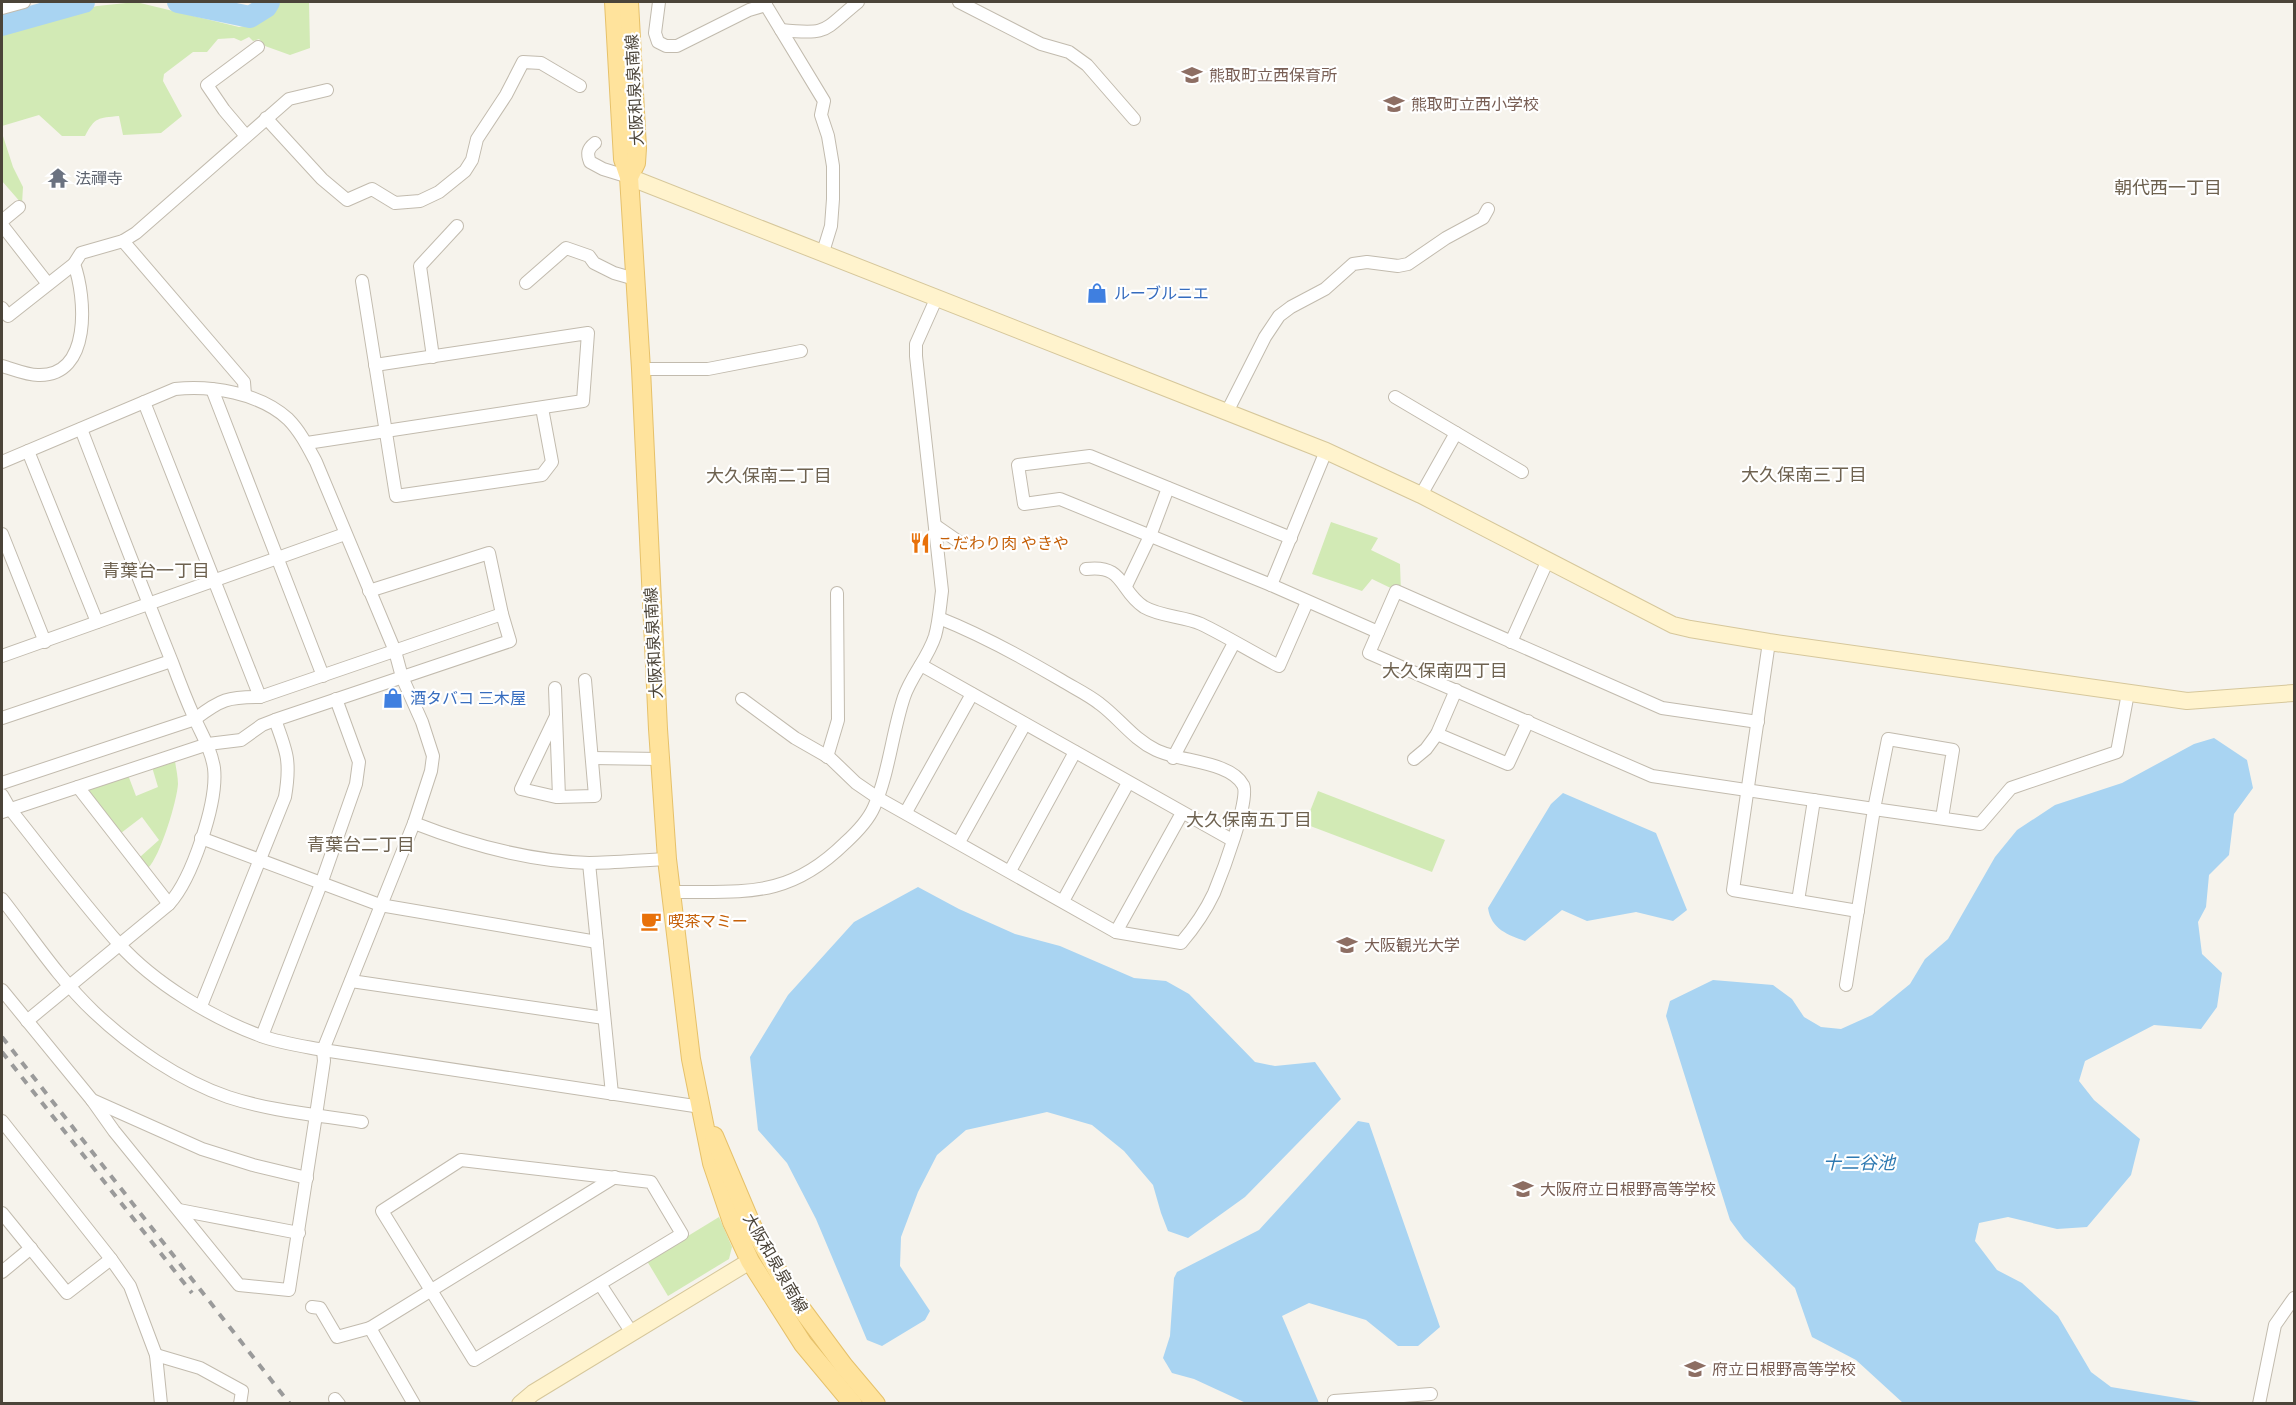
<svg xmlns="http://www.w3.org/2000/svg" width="2296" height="1405" font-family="Rubik,'Noto Sans JP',sans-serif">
	<rect width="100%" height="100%" fill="#f6f3ec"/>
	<!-- green -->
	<g fill="#d2eab5">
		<path d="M 136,2 L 239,27 C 257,25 272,19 280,2 L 309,2 L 310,48 L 290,55 L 265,46 L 259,39 L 253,41 L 249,37 L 241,41 L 234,38 L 218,39 L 207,52 L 193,52 L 164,74 L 163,81 L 182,116 L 161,133 L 123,135 L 119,116 C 98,118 95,117 85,136 L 62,136 L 39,115 L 2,126 L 2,31 L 97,6 Z"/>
		<path d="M 2,133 L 13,167 L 23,187 L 22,204 L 2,181 Z"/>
		<path d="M 1331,522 L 1378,538 L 1371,550 L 1400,564 L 1401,593 L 1372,579 L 1362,591 L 1312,574 Z"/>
		<path d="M 175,761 C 176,768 178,777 178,784 C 177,801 160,857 148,868 L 140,857 L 159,840 L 142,817 L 121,833 L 89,793 L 90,788 L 128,775 L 136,796 L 158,787 L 152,767 Z"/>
		<path d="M 1318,791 L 1445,840 L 1432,872 L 1305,824 Z"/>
		<path d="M 719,1217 L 732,1247 L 729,1259 L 668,1296 L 647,1261 Z"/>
	</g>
	<!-- water -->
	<g fill="#a9d4f2">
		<path d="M 2214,738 L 2247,760 L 2253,788 L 2234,814 L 2229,855 L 2209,875 L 2206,907 L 2198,922 L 2202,954 L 2222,973 L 2217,1007 L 2201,1029 L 2154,1025 L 2085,1061 L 2079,1081 L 2094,1100 L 2140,1139 L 2131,1175 L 2087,1227 L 2057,1229 L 2008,1217 L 1979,1223 L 1975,1241 L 1997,1270 L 2022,1283 L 2058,1316 L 2091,1372 L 2111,1387 L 2207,1403 L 1903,1403 L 1856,1360 L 1812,1337 L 1795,1288 L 1744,1239 L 1730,1220 L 1666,1016 L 1670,1001 L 1713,980 L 1773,985 L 1792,999 L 1804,1017 L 1821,1027 L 1841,1029 L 1872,1015 L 1910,984 L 1925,959 L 1948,939 L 1995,857 L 2017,830 L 2055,805 L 2122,783 L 2194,744 Z"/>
		<path d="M 1563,793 L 1656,833 L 1687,910 L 1673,921 L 1636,912 L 1587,921 L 1562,910 L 1525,941 C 1508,935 1491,929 1488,908 L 1551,804 Z"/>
		<path d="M 918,887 L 959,909 L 1015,934 L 1060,946 L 1134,978 L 1166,981 L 1189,994 L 1255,1062 L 1275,1066 L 1315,1062 L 1341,1099 L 1245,1197 L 1188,1238 L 1168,1231 L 1161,1213 L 1153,1185 L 1124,1151 L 1092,1125 L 1047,1112 L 966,1130 L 937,1155 L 918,1192 L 901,1237 L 900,1266 L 930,1311 L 925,1320 L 882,1346 L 867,1340 L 816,1219 L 787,1163 L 758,1130 L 750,1057 L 788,995 L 854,922 Z"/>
		<path d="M 1358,1121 L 1369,1123 L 1440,1327 L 1418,1346 L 1398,1346 L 1366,1320 L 1309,1303 L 1282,1316 L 1319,1403 L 1246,1403 L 1194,1379 L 1172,1373 L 1163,1358 L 1170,1336 L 1174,1278 L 1177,1272 L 1259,1230 Z"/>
	</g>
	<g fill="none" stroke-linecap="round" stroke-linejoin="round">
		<!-- river -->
		<g stroke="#a9d4f2" stroke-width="22">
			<path d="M 178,2 L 250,17 L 266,7 L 269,2"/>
			<path d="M 2,25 L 84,2"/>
		</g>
		<!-- street casing -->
		<g stroke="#c2bbae" stroke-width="14">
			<g id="street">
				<path d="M 659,2 L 655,33 L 658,42 L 666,46 L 677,46 L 749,10 L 766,5"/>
				<path d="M 764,2 L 824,101 L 821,115 L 828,136 L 833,166 L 833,199 L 831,226 L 823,252"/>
				<path d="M 959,2 L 1041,44 L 1069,52 L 1087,65 L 1134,119"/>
				<path d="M 2,8 L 24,2"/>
				<path d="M 781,30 C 830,35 822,31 858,2"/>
				<path d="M 266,118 L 322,179 L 347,200 L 372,189 L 395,203 L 420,201 L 439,192 L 465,171 L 472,160 L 477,139 L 506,95 L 523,62 L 541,63 L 580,86"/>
				<path d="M 246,136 L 224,110 L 207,85 L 258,47"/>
				<path d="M 595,143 C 587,149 587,154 590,162 L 603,169 L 629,177"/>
				<path d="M 2,221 L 19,207"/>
				<path d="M 2,225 L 48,284"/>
				<path d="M 123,241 L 244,382 L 245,395"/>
				<path d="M 362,281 L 396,496 L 542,475 L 552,462 L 542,408"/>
				<path d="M 526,283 L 566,248 L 589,256 L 594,263 L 614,273 L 635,279"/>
				<path d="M 2,308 L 8,316 L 74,264 L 81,253 L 123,241 L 136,233 L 289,99 L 327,90"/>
				<path d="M 433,357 L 420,266 L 457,226"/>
				<path d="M 2,366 C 13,369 26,375 38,375 C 92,377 86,297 74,264"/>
				<path d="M 641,369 L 708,369 L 801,351"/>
				<path d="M 212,389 L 323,676"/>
				<path d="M 1395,397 L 1522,472"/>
				<path d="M 144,402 L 260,697"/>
				<path d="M 1227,412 L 1265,337 L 1279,316 L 1291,307 L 1325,289 L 1353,264 L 1367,262 L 1398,266 L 1408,264 L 1446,238 L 1483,218 L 1488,209"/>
				<path d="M 307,443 L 583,401 L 588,333 L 375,365"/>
				<path d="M 28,451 L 97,622"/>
				<path d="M 2,462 L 175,389 C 211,385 260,393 288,419 C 300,431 308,447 316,462 L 395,651 L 402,677 L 422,722 L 433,756 L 431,771 L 414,823 L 323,1050 L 324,1061 L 316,1115 L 289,1290 L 239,1285 L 114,1131 L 92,1100"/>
				<path d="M 1421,495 L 1456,433"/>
				<path d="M 936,526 L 962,544"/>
				<path d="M 2,534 L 45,642"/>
				<path d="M 1291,538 L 1090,456 L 1018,465 L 1024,504 L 1060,499 L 1271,585 L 1378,632"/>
				<path d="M 1086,569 C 1125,564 1119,591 1144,607 C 1161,617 1184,616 1201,624 C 1228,637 1253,653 1279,666 L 1307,602"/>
				<path d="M 1271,585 L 1326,451"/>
				<path d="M 1126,586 L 1150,536 L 1168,488"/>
				<path d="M 1511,642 L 1547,562"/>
				<path d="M 1769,642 L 1733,890 L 1858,911"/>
				<path d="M 2,656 L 345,534"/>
				<path d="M 921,665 L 1232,840"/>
				<path d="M 555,688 L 559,797"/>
				<path d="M 1456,690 L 1437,734 L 1508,764 L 1528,721"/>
				<path d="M 742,699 L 795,738 L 830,758 L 856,783 L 878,798 L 1116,932 L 1181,943 C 1193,929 1206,910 1214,893 C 1221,876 1251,798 1243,785 C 1230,761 1180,762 1156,750 C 1133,739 1120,719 1100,704 C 1089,695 1074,688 1061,680 C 1022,657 982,635 939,618"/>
				<path d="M 556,716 L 521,789 L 556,797 L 595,796 L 585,680"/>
				<path d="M 2,718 L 171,661"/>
				<path d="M 1758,722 L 1662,708 L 1396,591 L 1369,653 L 1652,776 L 1874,809 L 1846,985"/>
				<path d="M 827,757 L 838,720 L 837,593"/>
				<path d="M 592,758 L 660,759"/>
				<path d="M 1173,758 L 1234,643"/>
				<path d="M 1414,759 L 1426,749 L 1437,734"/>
				<path d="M 2,783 L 195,719 C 221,699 228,697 260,697 L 502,614"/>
				<path d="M 78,787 L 169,904"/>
				<path d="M 2,795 L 10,809 C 46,854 81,901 119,944 C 154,983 212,1018 261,1036 C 281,1043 302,1046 323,1050 L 701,1107"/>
				<path d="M 2,812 L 208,744 L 241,740 L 262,725 L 275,720 L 510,641 L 502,614 L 489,553 L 369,591"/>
				<path d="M 906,812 L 972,694"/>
				<path d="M 1942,818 L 1953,750 L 1888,739 L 1874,809 L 1980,824 L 2011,788 L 2117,752 L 2128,693"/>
				<path d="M 414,823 C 470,845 528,861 589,863 C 615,863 641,860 667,859"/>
				<path d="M 201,838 L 380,905 L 597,942"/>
				<path d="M 959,842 L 1025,724"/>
				<path d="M 589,863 L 612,1094"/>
				<path d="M 1010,871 L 1075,752"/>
				<path d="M 672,892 C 746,891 788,899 845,843 C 856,833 868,821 874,807 C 889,773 892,733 904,697 C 911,676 928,658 935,636 C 939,622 940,606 942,591 L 916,356 L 916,344 L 937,297"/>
				<path d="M 2,899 C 31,936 59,979 94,1012 C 131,1047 179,1080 228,1097 C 270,1111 318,1115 362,1122"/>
				<path d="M 1063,901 L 1128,783"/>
				<path d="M 1798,901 L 1814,800"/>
				<path d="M 1116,932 L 1182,813"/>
				<path d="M 351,981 L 604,1018"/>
				<path d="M 2,990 L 92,1100 L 202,1149 L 253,1165 L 307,1178"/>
				<path d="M 201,1006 L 285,797 C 291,762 287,752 275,720"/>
				<path d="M 27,1021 L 169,904 C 192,879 218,802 214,768 C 211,749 202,735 194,717 C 186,699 179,681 172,662 C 141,585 111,507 81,429"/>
				<path d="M 262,1036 L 321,884 L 356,784 L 359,762 L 336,699"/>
				<path d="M 2,1121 L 111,1259 L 130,1286 L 156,1355 L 161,1404"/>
				<path d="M 461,1160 L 651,1182 L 682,1234 L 474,1360 L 382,1211 Z"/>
				<path d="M 179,1210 L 299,1233"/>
				<path d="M 2,1213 L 67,1293 L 111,1259"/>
				<path d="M 2,1272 L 31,1248"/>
				<path d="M 600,1284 L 632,1333"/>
				<path d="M 312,1307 L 320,1308 L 337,1337 L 370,1328"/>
				<path d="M 156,1355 L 200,1368 L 242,1391 L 240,1404"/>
				<path d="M 335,1399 L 339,1404"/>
				<path d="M 1334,1401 L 1431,1394"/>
				<path d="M 414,1404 L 370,1328 L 615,1177"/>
				<path d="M 2259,1404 L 2275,1325 L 2294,1298"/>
			</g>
		</g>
		<!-- secondary casing -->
		<g stroke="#d6c79b" stroke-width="18">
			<g id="secondary">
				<path d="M 629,177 L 1326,451 L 1421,495 L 1673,625 L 1690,629 L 1769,642 L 2187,701 L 2294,693"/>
				<path d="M 520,1404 L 533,1393 L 750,1261"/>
			</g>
		</g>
		<!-- primary casing -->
		<g stroke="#e6c16a" stroke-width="20">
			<g id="primary">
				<path d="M 614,2 L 623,159 L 629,177 L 641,369 L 658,729 L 667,859 L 691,1059 L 712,1163 L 732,1222 L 750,1261 L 803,1344 L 853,1404"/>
				<path d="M 629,177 L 636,163 L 637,148 L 629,2"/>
				<path d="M 714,1136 L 752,1226 L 792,1296 L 844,1366 L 876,1404"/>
			</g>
		</g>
		<!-- street -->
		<use href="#street" stroke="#fff" stroke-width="12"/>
		<!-- secondary -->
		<use href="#secondary" stroke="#fff3cd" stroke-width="16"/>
		<!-- primary -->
		<use href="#primary" stroke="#ffe39c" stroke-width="18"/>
		<!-- rail -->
		<g stroke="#9a9a9a" stroke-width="4" stroke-dasharray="8 8" stroke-linecap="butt">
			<path d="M 2,1037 L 290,1404"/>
			<path d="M 2,1052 L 192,1293"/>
		</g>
	</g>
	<!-- icons -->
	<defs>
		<g id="school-bare" transform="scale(1.62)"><path d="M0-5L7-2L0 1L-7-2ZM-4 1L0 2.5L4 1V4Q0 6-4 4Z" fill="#8d6e63" stroke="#fff" stroke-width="2.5" paint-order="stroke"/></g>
		<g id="temple-bare" transform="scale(1.62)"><path d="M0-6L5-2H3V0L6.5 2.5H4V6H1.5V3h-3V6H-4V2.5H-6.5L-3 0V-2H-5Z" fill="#6b7280" stroke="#fff" stroke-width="2.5" paint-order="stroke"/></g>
		<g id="shop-bare" transform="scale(1.62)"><path d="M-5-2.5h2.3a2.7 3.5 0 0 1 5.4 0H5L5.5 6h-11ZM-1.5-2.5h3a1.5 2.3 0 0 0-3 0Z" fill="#3f7fe0" stroke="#fff" stroke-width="2.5" paint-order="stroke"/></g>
		<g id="restaurant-bare" transform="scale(1.62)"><path d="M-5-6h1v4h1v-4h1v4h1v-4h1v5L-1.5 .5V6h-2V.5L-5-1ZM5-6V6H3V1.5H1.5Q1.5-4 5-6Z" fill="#e8710a" stroke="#fff" stroke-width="2.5" paint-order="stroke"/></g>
		<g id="cafe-bare" transform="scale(1.62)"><path d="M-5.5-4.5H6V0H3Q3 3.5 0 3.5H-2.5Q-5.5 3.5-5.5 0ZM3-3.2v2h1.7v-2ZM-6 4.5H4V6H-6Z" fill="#e8710a" stroke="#fff" stroke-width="2.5" paint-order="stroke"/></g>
		<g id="university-bare" transform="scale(1.62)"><path d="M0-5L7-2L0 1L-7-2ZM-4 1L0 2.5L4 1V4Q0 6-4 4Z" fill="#8d6e63" stroke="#fff" stroke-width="2.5" paint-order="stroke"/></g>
	</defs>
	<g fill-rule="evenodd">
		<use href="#school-bare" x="1192" y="75"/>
		<use href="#school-bare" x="1394" y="104"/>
		<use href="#temple-bare" x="58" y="178"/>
		<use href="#shop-bare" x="1097" y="293"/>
		<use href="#restaurant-bare" x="920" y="543"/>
		<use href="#shop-bare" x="393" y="698"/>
		<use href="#cafe-bare" x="651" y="921"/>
		<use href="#university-bare" x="1347" y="945"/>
		<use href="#school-bare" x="1523" y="1189"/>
		<use href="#school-bare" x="1695" y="1369"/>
	</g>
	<g text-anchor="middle" stroke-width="4.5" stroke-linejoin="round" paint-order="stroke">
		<!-- education labels -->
		<g font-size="16" fill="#785e54" stroke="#fff" text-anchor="start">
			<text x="1209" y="81">熊取町立西保育所</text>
			<text x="1411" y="110">熊取町立西小学校</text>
			<text x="1364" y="951">大阪観光大学</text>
			<text x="1540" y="1195">大阪府立日根野高等学校</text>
			<text x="1712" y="1375">府立日根野高等学校</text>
		</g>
		<!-- street labels -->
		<g font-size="16" fill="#4b4439" stroke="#fff">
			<text transform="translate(634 90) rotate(-93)" y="6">大阪和泉泉南線</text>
			<text transform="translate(653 643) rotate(-93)" y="6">大阪和泉泉南線</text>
			<text transform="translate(776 1263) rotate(60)" y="6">大阪和泉泉南線</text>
		</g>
		<!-- worship labels -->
		<g font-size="16" fill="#5b616d" stroke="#fff" text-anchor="start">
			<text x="75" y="184">法禪寺</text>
		</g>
		<!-- shop labels -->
		<g font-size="16" fill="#366cbe" stroke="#fff" text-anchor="start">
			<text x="1114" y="299">ルーブルニエ</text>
			<text x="410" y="704">酒タバコ 三木屋</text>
		</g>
		<!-- food labels -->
		<g font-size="16" fill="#c56008" stroke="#fff" text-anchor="start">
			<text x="937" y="549">こだわり肉 やきや</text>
			<text x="668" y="927">喫茶マミー</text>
		</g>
		<!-- neighbourhood labels -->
		<g font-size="18" fill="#6e6250" stroke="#fff">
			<text x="2168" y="194">朝代西一丁目</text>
			<text x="1804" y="481">大久保南三丁目</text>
			<text x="769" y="482">大久保南二丁目</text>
			<text x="156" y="577">青葉台一丁目</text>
			<text x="1445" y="677">大久保南四丁目</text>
			<text x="1249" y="826">大久保南五丁目</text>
			<text x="361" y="851">青葉台二丁目</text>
		</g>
		<!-- water labels -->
		<g font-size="18" font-style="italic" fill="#2e7ab2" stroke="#fff">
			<text x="1859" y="1169">十二谷池</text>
		</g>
	</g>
	<!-- border -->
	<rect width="2296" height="1405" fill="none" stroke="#4b4439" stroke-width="6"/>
</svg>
